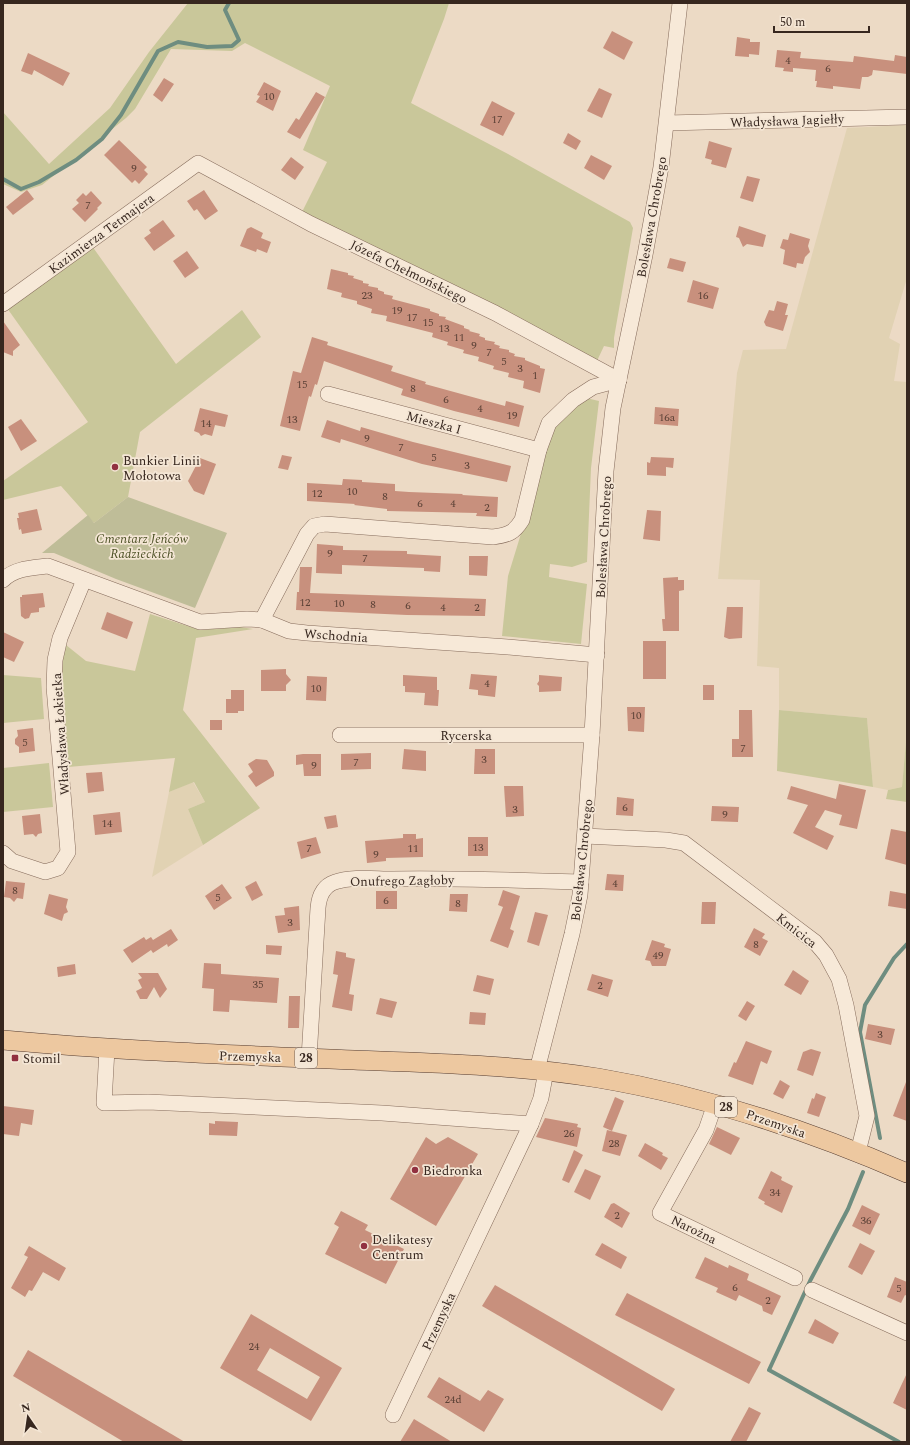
<svg xmlns="http://www.w3.org/2000/svg" width="910" height="1445" viewBox="0 0 910 1445" font-family="Spectral,serif">
	<style>
		.farmland { fill: #e1d2b3 }
		.green { fill: #c9c79a }
		.cemetery { fill: #bfbd98 }
		.lines { fill: none; stroke-linecap: round; stroke-linejoin: round }
		.stream { stroke: #6e8d80; stroke-width: 4 }
		.building { fill: #c8907d; fill-rule: evenodd }
		.minor-casing { stroke: #866c5c; stroke-width: 16 }
		.major-casing { stroke: #543b30; stroke-width: 20 }
		.minor { stroke: #f7e9d8; stroke-width: 15 }
		.major { stroke: #edc8a0; stroke-width: 19 }
		.poi-dot { fill: #913040; stroke: #f4e6d5; stroke-width: 1.5 }
		.labels { text-anchor: middle; stroke-width: 3.5; stroke-linejoin: round; paint-order: stroke }
		.number-label { font-size: 11px; fill: #5b4136 }
		.shield { fill: #f4e6d5; stroke: #706056; stroke-width: 1 }
		.shield-label { font-size: 12px; font-weight: bold; fill: #37271f }
		.street-label { font-size: 13px; fill: #37271f; stroke: #f4e6d5 }
		.poi-label { font-size: 13px; fill: #37271f; stroke: #f4e6d5; text-anchor: start }
		.park-label { font-size: 13px; font-style: italic; fill: #4e5227; stroke: #f4e6d5 }
	</style>
	<rect width="100%" height="100%" fill="#ecdac5"/>
	<g class="farmland">
		<path d="M907,125v153l-18,60 11,6 -6,37 13,1v348l-5,57 -14,3 -15,-3 -6,-69 -88,-8v-42l-22,-2 3,-86 -42,-1 19,-206 6,-23 43,-1 61,-221z"/>
		<path d="M193,782l12,20 -17,7 15,36 -51,32 17,-85z"/>
	</g>
	<g class="green">
		<path d="M188,3h261l-5,16 -33,84 97,51 122,68 3,6 -19,110v10l-10,-2 -8,17 -238,-125 -56,-26 25,-50 -24,-12 27,-64 -85,-43 -13,8 -61,-2 -36,60 -9,9 -84,67 -21,7 -18,-8v-72l46,52 61,-56 39,-56z"/>
		<path d="M92,246l84,118 66,-54 19,27 -121,95 -12,65 -34,26 -33,-37 -58,14v-19l85,-59 -81,-114z"/>
		<path d="M586,398l13,3 -8,67 -4,94 -15,5 -22,-3 -1,13 38,7 -6,60 -79,-8 6,-60 35,-114 7,-29 16,-19z"/>
		<path d="M150,614l50,16 40,-3 13,2 -57,9 -13,72 77,98 -57,37 -15,-36 17,-7 -11,-20 -25,10 6,-34 -107,9 -9,-101 7,-21 20,16 49,10z"/>
		<path d="M3,675l38,3 3,41 -41,4z"/>
		<path d="M779,710l88,8 6,69 -96,-16z"/>
		<path d="M907,730v72l-21,-3 2,-9 14,-3z"/>
		<path d="M49,763l4,44 -50,5v-44z"/>
	</g>
	<path class="cemetery" d="M128,497l99,36 -32,75 -79,-29 -62,-26h-12l46,-38 6,8z"/>
	<g class="lines">
		<g class="stream">
			<path d="M3,179l18,10 18,-7 37,-22 26,-21 19,-24 37,-64 20,-9 29,5 25,-1 7,-6 -14,-30 4,-7"/>
			<path d="M880,1138l-20,-106 5,-27 29,-47 13,-14"/>
			<path d="M863,1172l-15,37 -38,72 -41,89 130,72"/>
		</g>
	</g>
	<g class="building">
		<path d="M612,31l21,11 -9,18 -21,-12z"/>
		<path d="M737,37l13,2v3h10l-1,13 -10,-1v3l-14,-1z"/>
		<path d="M777,50l24,2 -1,6 53,4 1,-6 40,5 1,-6 12,2v17l-34,-4 -1,5 -4,2h-6l-2,12 -27,-3v3l-17,-2 1,-6h-2l1,-11 -23,-2v4l-10,-1 1,-3 -9,-1z"/>
		<path d="M28,53l42,20 -7,13 -29,-16 -2,5 -11,-4z"/>
		<path d="M164,78l10,6 -12,18 -9,-7z"/>
		<path d="M264,82l17,9 -8,20 -17,-9 4,-6 -3,-1z"/>
		<path d="M599,88l13,6 -10,24 -15,-7z"/>
		<path d="M316,92l9,5 -25,42 -13,-7 9,-14 3,2z"/>
		<path d="M492,101l23,12 -12,23 -23,-11z"/>
		<path d="M568,133l13,8 -5,9 -13,-7z"/>
		<path d="M119,140l28,27 -3,3 4,4 -9,10 -4,-4 -3,3 -28,-28z"/>
		<path d="M709,141l23,7 -6,20 -15,-4 1,-4 -7,-2z"/>
		<path d="M591,155l21,11 -8,14 -20,-12z"/>
		<path d="M291,157l13,10 -9,13 -14,-10z"/>
		<path d="M747,176l13,3 -7,23 -13,-4z"/>
		<path d="M27,190l7,9 -21,16 -7,-8z"/>
		<path d="M204,190l14,21 -13,9 -8,-11 -3,2 -7,-10z"/>
		<path d="M91,191l11,12 -5,5 1,1 -13,13 -13,-13 7,-6 -3,-3 7,-7 3,3z"/>
		<path d="M163,220l12,16 -21,15 -10,-13 7,-5 -2,-3z"/>
		<path d="M739,226l27,9 -3,12 -16,-3 -4,3 -4,-9 -3,-1z"/>
		<path d="M251,227l12,6 -2,5 10,4 -4,11 -10,-4 -1,3 -16,-6 7,-17z"/>
		<path d="M790,233l20,6 -2,7 2,6 -5,5 -2,7 -6,-1 -1,5 -13,-4 2,-14 -5,-2 3,-9 5,1z"/>
		<path d="M187,251l12,17 -14,10 -12,-17z"/>
		<path d="M670,258l16,4 -3,10 -16,-4z"/>
		<path d="M331,269l17,4v2l6,1 -1,2 10,3v2l6,1 -1,2 10,2v2l6,2v2l9,2 -1,3 38,10v2l9,3v2l7,1 -1,2 19,7v2l6,2 -1,1 11,3 -1,2 6,2v2l10,2 -1,2 6,2 -1,2 10,2v2l6,2 -1,2 11,2v2l15,6v2l5,1 -5,24 -17,-5 1,-7 -16,-4 1,-4 -16,-4 1,-3 -16,-5 1,-4 -16,-4 1,-3 -17,-5 1,-3 -16,-5 1,-4 -47,-12 1,-5 -16,-3 1,-4 -15,-5v-3l-16,-4 1,-4 -15,-4z"/>
		<path d="M693,280l26,8 -6,21 -26,-7z"/>
		<path d="M777,301l11,3 -3,11h3l-5,16 -17,-5 -2,-4 5,-12 5,1z"/>
		<path d="M3,321l17,24 -7,6v5l-10,-4z"/>
		<path d="M312,337l16,5 -1,3 66,21 -2,5 35,11 -1,2 80,22 1,-5 18,5 -5,21 -65,-16 -53,-16 2,-6 -79,-28 -7,24 -2,-1 -4,13 -2,-1 -9,35 -20,-5 13,-55 8,2z"/>
		<path d="M655,407l24,2 -1,17 -24,-2z"/>
		<path d="M200,408l28,7 -3,12 -10,-2 -3,11 -7,-2 -4,2 -2,-3 -5,-2z"/>
		<path d="M21,419l16,22 -16,10 -13,-24z"/>
		<path d="M327,420l33,11 1,-4 52,15 98,24 -4,16 -85,-18 -81,-25 -1,4 -19,-6z"/>
		<path d="M282,455l10,2 -4,13 -10,-2z"/>
		<path d="M651,457l23,1 -1,10 -7,-1v9l-19,-1v-13l3,1z"/>
		<path d="M200,458l16,6 -12,31 -10,-4 -6,-10z"/>
		<path d="M343,479l19,1v2l33,2v7l14,1 54,2 -1,1 36,2 -1,20 -21,-1 1,-3 -90,-2v-2l-33,-4 1,-1 -48,-3v-18l35,2z"/>
		<path d="M37,509l5,21 -20,4 -1,-5 -2,1 -2,-12h2l-1,-5z"/>
		<path d="M647,510l14,1 -1,30 -17,-2z"/>
		<path d="M317,544l26,2v4l64,1v3l34,2 -1,16 -16,-1v-3l-82,-3v9l-26,-1z"/>
		<path d="M469,556h19l-1,20 -18,-1z"/>
		<path d="M300,567h12l-2,26 176,6 -1,17 -78,-1 -111,-5 1,-18h2z"/>
		<path d="M678,577v3h6v10l-5,1v40h-16l-1,-12h3l-2,-41z"/>
		<path d="M43,593l2,14 -6,1v4l-8,1 -2,5 -4,1 -4,-3 -1,-19h2v-2z"/>
		<path d="M727,607h16l-1,31 -13,1 -5,-2z"/>
		<path d="M107,612l26,10 -6,17 -26,-10z"/>
		<path d="M3,632l21,10 -10,20 -11,-5z"/>
		<rect x="643" y="641" width="23" height="38"/>
		<path d="M286,669v5l5,6 -5,5v6h-25v-21z"/>
		<path d="M471,674l26,2 -2,21 -17,-2v-5l-9,-1z"/>
		<path d="M403,675l34,2v13h2l-1,16 -14,-1 1,-12 -20,-1v-6h-2z"/>
		<path d="M539,675l23,2 -1,14 -22,1v-6l-2,-2 2,-3z"/>
		<path d="M307,676l20,1 -1,24 -20,-1z"/>
		<rect x="703" y="685" width="11" height="15"/>
		<path d="M231,690h13v21h-6v2h-12v-14h5z"/>
		<path d="M627,707h18l-1,25 -16,-1z"/>
		<path d="M739,710h13l1,47h-21v-18h7z"/>
		<rect x="210" y="720" width="12" height="10"/>
		<path d="M33,728l2,23 -16,2v-6l-4,-3v-5l3,-3 -1,-6z"/>
		<path d="M404,749l22,2v20l-24,-2z"/>
		<path d="M475,749h20v25h-21z"/>
		<path d="M371,753v16l-30,1v-16z"/>
		<path d="M303,754h18v22h-17l-1,-12 -7,1v-10z"/>
		<path d="M256,759l11,1 7,12v4l-18,11 -8,-11 5,-4 -5,-8z"/>
		<path d="M102,772l2,19 -16,2 -2,-20z"/>
		<path d="M839,784l27,6 -9,39 -18,-4 3,-10 -17,-5 -10,17 19,9 -7,14 -34,-17 15,-28 -21,-6 4,-13 45,13z"/>
		<path d="M504,786h19l1,30 -18,1z"/>
		<path d="M617,797l17,2 -1,17 -17,-1z"/>
		<path d="M712,806l27,1 -1,15 -27,-1z"/>
		<path d="M120,812l2,20 -27,3 -2,-20z"/>
		<path d="M40,814l2,19 -4,1 -2,3 -3,-3 -9,1 -2,-19z"/>
		<path d="M336,815l2,12 -11,2 -3,-12z"/>
		<path d="M891,829l16,3v33l-22,-6z"/>
		<path d="M403,834h13v5l7,-1v19l-37,1v3l-19,2 -2,-22 38,-3z"/>
		<path d="M316,837l5,16 -20,6 -4,-17z"/>
		<rect x="468" y="837" width="20" height="19"/>
		<path d="M607,874l17,1 -1,16 -18,-1z"/>
		<path d="M6,881l19,2 -2,16 -6,-1 -3,4 -4,-4 -6,-1z"/>
		<path d="M256,881l7,14 -11,6 -7,-14z"/>
		<path d="M222,884l10,14 -18,12 -9,-14z"/>
		<path d="M503,890l17,6 -10,33 4,2 -6,17 -18,-7 13,-34 -5,-2z"/>
		<rect x="376" y="891" width="21" height="18"/>
		<path d="M890,891l17,3v15l-19,-3z"/>
		<path d="M49,894l19,5 -2,8 2,5 -4,2 -2,7 -18,-7z"/>
		<path d="M450,894h18l-1,18 -18,-1z"/>
		<path d="M702,902h14l-1,22h-14z"/>
		<path d="M299,906l1,24 -22,3 -3,-17 10,-1 -1,-7z"/>
		<path d="M535,912l13,3 -9,31 -12,-4z"/>
		<path d="M754,928l11,6 -3,4 6,3 -8,15 -16,-9z"/>
		<path d="M171,929l7,11 -10,7 -1,-3 -14,9 -2,-3 -19,13 -9,-13 21,-13 2,3 5,-3 2,3z"/>
		<path d="M652,940l13,4 -1,3 7,2 -5,17h-14l-2,-5 -5,-1z"/>
		<path d="M266,945l16,1 -1,9 -15,-1z"/>
		<path d="M336,951l10,2v4l9,2 -6,35 5,1 -2,16 -20,-4 6,-32 -5,-1z"/>
		<path d="M204,963l17,1v10l58,4 -2,25 -47,-3 -1,12 -16,-1 1,-22 -12,-1z"/>
		<path d="M75,964l1,10 -18,3 -1,-10z"/>
		<path d="M793,970l16,11 -8,14 -17,-10z"/>
		<path d="M138,973h20l9,16 -7,9 -6,-11 -7,12h-7l-4,-8 6,-3 -4,-8 4,-2z"/>
		<path d="M592,974l21,6 -5,17 -21,-7z"/>
		<path d="M477,975l17,4 -4,16 -17,-4z"/>
		<path d="M289,996h11l-1,32h-11z"/>
		<path d="M380,998l17,4 -5,16 -16,-4z"/>
		<path d="M747,1001l8,5 -9,15 -8,-5z"/>
		<path d="M470,1012l16,1 -1,12 -16,-1z"/>
		<path d="M868,1024l27,5 -4,16 -26,-6z"/>
		<path d="M746,1041l26,10 -5,13 -6,-3 -8,24 -25,-9 6,-14 2,1z"/>
		<path d="M811,1049l10,3 -8,24 -16,-6 6,-18z"/>
		<path d="M780,1080l10,6 -7,13 -10,-5z"/>
		<path d="M906,1082h1v39l-14,-5z"/>
		<path d="M816,1093l10,4 -7,20 -12,-4 5,-15 2,1z"/>
		<path d="M615,1097l9,4 -12,30 -9,-4z"/>
		<path d="M3,1106l31,4 -2,15 -11,-2 -2,13 -16,-2z"/>
		<path d="M545,1118l33,6 -1,3 4,1 -4,19 -41,-10z"/>
		<path d="M215,1121l23,1 -1,14 -28,-1v-12l6,1z"/>
		<path d="M717,1127l23,11 -9,17 -22,-11z"/>
		<path d="M607,1130l20,5 -7,21 -18,-5z"/>
		<path d="M426,1137l10,7 12,-7 30,17 -42,72 -46,-27z"/>
		<path d="M645,1143l18,10 -1,2 6,3 -7,12 -23,-14z"/>
		<path d="M574,1150l9,5 -14,28 -7,-3z"/>
		<path d="M585,1169l16,7 -11,24 -16,-8z"/>
		<path d="M771,1171l11,6 -1,3 12,6 -11,27 -18,-9 1,-2 -7,-4z"/>
		<path d="M614,1203l16,10 -8,15 -18,-11 7,-13z"/>
		<path d="M862,1205l18,9 -10,21 -18,-9z"/>
		<path d="M341,1211l27,14 -3,5 39,19 -18,35 -61,-30 14,-27 -5,-3z"/>
		<path d="M602,1243l25,14 -6,12 -26,-14z"/>
		<path d="M860,1243l15,8 -13,24 -14,-8z"/>
		<path d="M29,1246l37,22 -7,13 -16,-9 -11,19 -3,-1 -4,7 -14,-9 17,-31 -4,-2z"/>
		<path d="M705,1257l23,11 1,-3 20,9 -2,6 34,16 -9,19 -9,-4 -1,-5 -23,-11 -3,6 -20,-9 2,-4 -23,-10z"/>
		<path d="M895,1277l12,5v14l-2,-1 -4,8 -14,-6z"/>
		<path d="M495,1285l180,104 -13,22 -180,-105z"/>
		<path d="M627,1293l134,69 -12,22 -134,-69z"/>
		<path d="M251,1314l91,54 -31,53 -91,-53zM270,1348l50,29 -13,22 -50,-29z"/>
		<path d="M815,1319l24,14 -6,11 -25,-11z"/>
		<path d="M28,1350l157,92h-61l-111,-66z"/>
		<path d="M907,1373v37l-14,-7z"/>
		<path d="M439,1377l41,24 8,-11 16,9 -20,33 -57,-35z"/>
		<path d="M749,1407l12,6 -15,29h-16z"/>
		<path d="M414,1419l38,23h-52z"/>
	</g>
	<g class="lines">
		<g class="minor-casing">
			<g id="minor">
				<path d="M667,123l240,-6"/>
				<path d="M3,304l195,-141 113,61 184,89 124,67"/>
				<path d="M328,394l211,56"/>
				<path d="M3,580c12,-12 29,-12 45,-14l152,56 47,-3 15,1 27,11 18,2 201,14 89,8"/>
				<path d="M262,620l45,-86 7,-8 11,-2 168,13c15,-2 21,-4 29,-17l17,-70 10,-27 24,-23 20,-13 26,-7"/>
				<path d="M340,735h252"/>
				<path d="M585,836l81,4 18,3 131,99 11,13 13,24 7,26 21,111 -9,36"/>
				<path d="M3,853l9,8 33,11 13,-4 10,-16 -14,-165 1,-27 5,-22 24,-58"/>
				<path d="M107,1049l-3,54 44,-1 234,11 149,11"/>
				<path d="M309,1058l9,-150c1,-12 5,-22 17,-26 17,-6 40,-3 57,-3 63,-1 126,1 189,3"/>
				<path d="M537,1070l35,-136 8,-39 12,-160 14,-264 7,-63 32,-153 16,-88 19,-164"/>
				<path d="M715,1104l-9,26 -46,83 135,65"/>
				<path d="M812,1290l95,43"/>
				<path d="M393,1415l138,-291 10,-26 5,-27"/>
			</g>
		</g>
		<g class="major-casing">
			<path id="major" d="M3,1040c117,11 234,15 351,20 82,3 164,5 244,18 107,18 210,52 309,95"/>
		</g>
		<use href="#minor" class="minor"/>
		<use href="#major" class="major"/>
	</g>
	<g class="poi-dot">
		<circle cx="115" cy="467" r="4"/>
		<rect x="11" y="1054" width="8" height="8" rx="2"/>
		<circle cx="415" cy="1170" r="4"/>
		<circle cx="364" cy="1246" r="4"/>
	</g>
	<g class="labels">
		<g class="number-label">
			<text x="788" y="64">4</text>
			<text x="828" y="72">6</text>
			<text x="269" y="100">10</text>
			<text x="497" y="123">17</text>
			<text x="134" y="172">9</text>
			<text x="88" y="209">7</text>
			<text x="367" y="299">23</text>
			<text x="703" y="299">16</text>
			<text x="397" y="314">19</text>
			<text x="412" y="321">17</text>
			<text x="428" y="326">15</text>
			<text x="444" y="332">13</text>
			<text x="459" y="341">11</text>
			<text x="474" y="349">9</text>
			<text x="489" y="356">7</text>
			<text x="504" y="365">5</text>
			<text x="520" y="372">3</text>
			<text x="535" y="379">1</text>
			<text x="302" y="388">15</text>
			<text x="413" y="392">8</text>
			<text x="446" y="403">6</text>
			<text x="480" y="412">4</text>
			<text x="512" y="419">19</text>
			<text x="667" y="421">16a</text>
			<text x="292" y="423">13</text>
			<text x="206" y="427">14</text>
			<text x="367" y="442">9</text>
			<text x="401" y="451">7</text>
			<text x="434" y="461">5</text>
			<text x="467" y="469">3</text>
			<text x="352" y="495">10</text>
			<text x="317" y="497">12</text>
			<text x="385" y="500">8</text>
			<text x="420" y="507">6</text>
			<text x="453" y="507">4</text>
			<text x="487" y="511">2</text>
			<text x="330" y="557">9</text>
			<text x="365" y="562">7</text>
			<text x="305" y="606">12</text>
			<text x="339" y="607">10</text>
			<text x="373" y="608">8</text>
			<text x="408" y="609">6</text>
			<text x="443" y="611">4</text>
			<text x="477" y="611">2</text>
			<text x="487" y="687">4</text>
			<text x="316" y="692">10</text>
			<text x="636" y="719">10</text>
			<text x="25" y="746">5</text>
			<text x="743" y="752">7</text>
			<text x="484" y="763">3</text>
			<text x="356" y="766">7</text>
			<text x="314" y="769">9</text>
			<text x="625" y="811">6</text>
			<text x="515" y="813">3</text>
			<text x="725" y="818">9</text>
			<text x="107" y="827">14</text>
			<text x="478" y="851">13</text>
			<text x="309" y="852">7</text>
			<text x="413" y="852">11</text>
			<text x="376" y="858">9</text>
			<text x="615" y="887">4</text>
			<text x="15" y="894">8</text>
			<text x="218" y="901">5</text>
			<text x="386" y="904">6</text>
			<text x="458" y="907">8</text>
			<text x="290" y="926">3</text>
			<text x="756" y="948">8</text>
			<text x="658" y="959">49</text>
			<text x="258" y="988">35</text>
			<text x="600" y="989">2</text>
			<text x="880" y="1038">3</text>
			<text x="569" y="1137">26</text>
			<text x="614" y="1147">28</text>
			<text x="775" y="1196">34</text>
			<text x="617" y="1219">2</text>
			<text x="866" y="1224">36</text>
			<text x="735" y="1291">6</text>
			<text x="899" y="1292">5</text>
			<text x="768" y="1304">2</text>
			<text x="254" y="1350">24</text>
			<text x="453" y="1403">24d</text>
		</g>
		<g class="shield">
			<rect x="295" y="1048" width="22" height="20" rx="3"/>
			<rect x="715" y="1097" width="22" height="20" rx="3"/>
		</g>
		<g class="shield-label">
			<text x="306" y="1062">28</text>
			<text x="726" y="1111">28</text>
		</g>
		<g class="street-label">
			<text transform="translate(787 120) rotate(-2)" y="5">Władysława Jagiełły</text>
			<text transform="translate(651 217) rotate(-80)" y="5">Bolesława Chrobrego</text>
			<text transform="translate(101 233) rotate(-36)" y="5">Kazimierza Tetmajera</text>
			<text transform="translate(409 271) rotate(26)" y="5">Józefa Chełmońskiego</text>
			<text transform="translate(434 422) rotate(15)" y="5">Mieszka I</text>
			<text transform="translate(603 537) rotate(-87)" y="5">Bolesława Chrobrego</text>
			<text transform="translate(336 635) rotate(4)" y="5">Wschodnia</text>
			<text transform="translate(60 734) rotate(-94)" y="5">Władysława Łokietka</text>
			<text x="466" y="740">Rycerska</text>
			<text transform="translate(581 860) rotate(-84)" y="5">Bolesława Chrobrego</text>
			<text transform="translate(402 880) rotate(-1)" y="5">Onufrego Zagłoby</text>
			<text transform="translate(797 930) rotate(38)" y="5">Kmicica</text>
			<text transform="translate(250 1056) rotate(2)" y="5">Przemyska</text>
			<text transform="translate(776 1123) rotate(19)" y="5">Przemyska</text>
			<text transform="translate(694 1229) rotate(26)" y="5">Narożna</text>
			<text transform="translate(438 1321) rotate(-65)" y="5">Przemyska</text>
		</g>
		<g class="poi-label">
			<text x="123" y="465">Bunkier Linii<tspan x="123" dy="15">Mołotowa</tspan></text>
			<text x="23" y="1063">Stomil</text>
			<text x="423" y="1175">Biedronka</text>
			<text x="372" y="1244">Delikatesy<tspan x="372" dy="15">Centrum</tspan></text>
		</g>
		<g class="park-label">
			<text x="142" y="543">Cmentarz Jeńców<tspan x="142" dy="15">Radzieckich</tspan></text>
		</g>
	</g>
	<rect width="910" height="1445" fill="none" stroke="#37271f" stroke-width="8"/>
	<g transform="translate(28 1417) rotate(347)" stroke="#f4e6d5" stroke-width="3" paint-order="stroke">
	<path d="M0-3L7 15L0 10L-7 15Z" fill="#37271f"/>
	<text y="-6" font-size="11" font-weight="bold" text-anchor="middle" fill="#37271f">N</text>
	</g>
	<path d="M774 26v6h95v-6" fill="none" stroke="#37271f" stroke-width="2"/>
	<text x="780" y="26" font-size="12" fill="#37271f" stroke="#f4e6d5" stroke-width="3" paint-order="stroke">50 m</text>
</svg>
